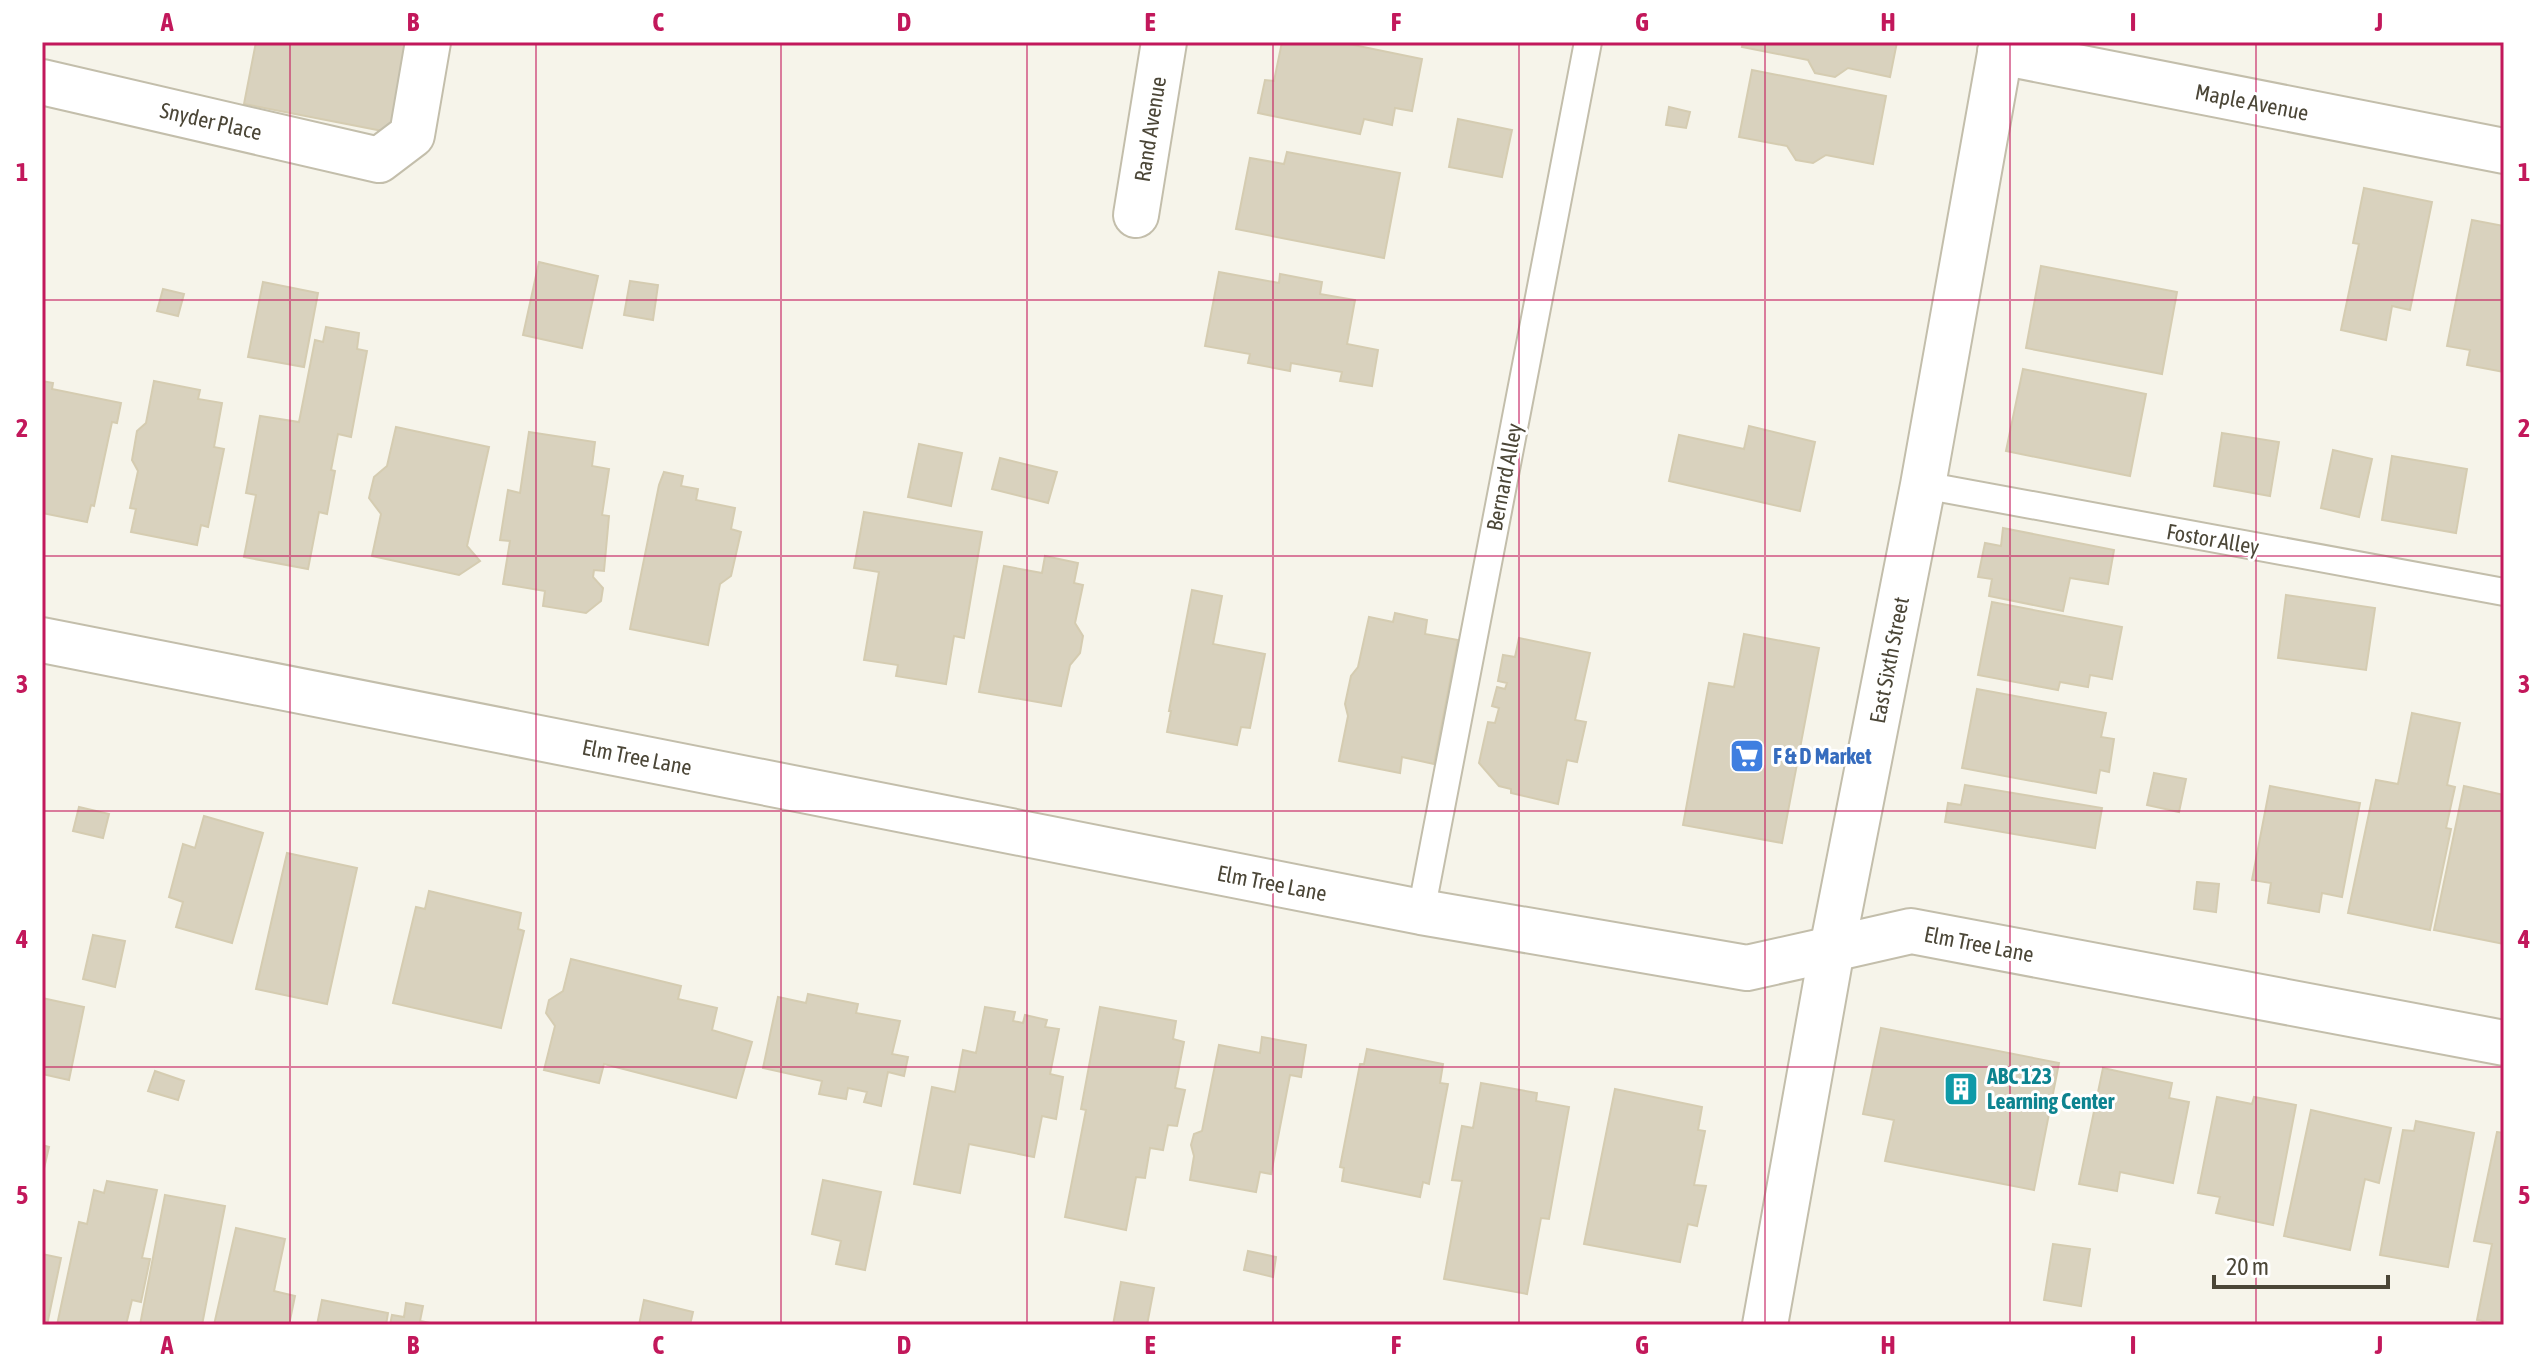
<svg xmlns="http://www.w3.org/2000/svg" width="2546" height="1367" viewBox="0 0 2546 1367" font-family="'Asap Condensed',sans-serif">
	<style>
		.building { fill: #d9d2be; stroke: #d5ccb1; stroke-width: 2 }
		.lines { fill: none; stroke-linecap: round; stroke-linejoin: round }
		.service-casing { stroke: #c3beab; stroke-width: 30 }
		.minor-casing { stroke: #c3beab; stroke-width: 48 }
		.tertiary-casing { stroke: #c3beab; stroke-width: 48 }
		.service { stroke: #fff; stroke-width: 26 }
		.minor { stroke: #fff; stroke-width: 44 }
		.tertiary { stroke: #fff; stroke-width: 44 }
		.grid { fill: none; stroke: #c2185b; stroke-width: 2; stroke-opacity: 0.55 }
		.labels { text-anchor: middle; stroke-width: 6; stroke-linejoin: round; paint-order: stroke }
		.street-label { font-size: 22px; fill: #4b4637; stroke: #fff }
		.shop-label { font-size: 22px; font-weight: bold; fill: #366cbe; stroke: #fff; text-anchor: start }
		.culture-label { font-size: 22px; font-weight: bold; fill: #0d838f; stroke: #fff; text-anchor: start }
		.neatline { fill: none; stroke: #c2185b; stroke-width: 3 }
		.grid-label { font-size: 26px; text-anchor: middle; font-weight: bold; fill: #c2185b }
	</style>
	<rect width="100%" height="100%" fill="#f6f4ea"/>
	<g class="building">
		<path d="M256,42h154l-17,91 -149,-29z"/>
		<path d="M1282,42h57l83,17 -10,52 -17,-3 -3,17 -28,-6 -4,15 -102,-21 7,-33 9,1z"/>
		<path d="M1743,42h154l-7,35 -42,-9 -13,9 -20,-4 -7,-13 -66,-13z"/>
		<path d="M1752,70l134,26 -13,68 -47,-9 -13,8 -17,-3 -9,-14 -48,-9z"/>
		<path d="M1669,107l21,5 -4,16 -20,-3z"/>
		<path d="M1458,119l54,11 -10,47 -53,-10z"/>
		<path d="M1287,152l113,21 -16,85 -148,-29 14,-71 34,6z"/>
		<path d="M2364,188l68,14 -22,108 -18,-4 -6,34 -45,-10 18,-86 -6,-1z"/>
		<path d="M2472,220l32,6v146l-37,-7 3,-15 -23,-4z"/>
		<path d="M539,262l59,14 -16,72 -59,-13z"/>
		<path d="M2041,266l136,26 -15,82 -136,-26z"/>
		<path d="M1219,272l60,11 1,-9 42,8 -2,12 35,6 -8,44 31,6 -6,36 -32,-5 2,-9 -51,-9 -1,8 -42,-8 2,-9 -45,-8z"/>
		<path d="M630,281l28,4 -5,35 -29,-5z"/>
		<path d="M263,282l55,11 -14,74 -56,-10z"/>
		<path d="M163,289l21,5 -6,22 -21,-5z"/>
		<path d="M326,327l33,6 -2,16 10,2 -16,86 -13,-3 -7,36 4,1 -8,43 -8,-2 -11,57 -64,-12 12,-62 -10,-2 14,-77 39,6 16,-82 8,2z"/>
		<path d="M2023,369l123,25 -16,82 -124,-25z"/>
		<path d="M42,381l11,2 -1,6 69,14 -4,20 -5,-1 -18,84 -3,-1 -4,17 -45,-9z"/>
		<path d="M154,381l46,9 -2,9 24,4 -8,44 10,2 -16,78 -7,-2 -4,20 -66,-13 5,-23 -6,-1 8,-37 -6,-11 5,-29 9,-8z"/>
		<path d="M1749,426l66,16 -15,69 -131,-30 10,-46 65,14z"/>
		<path d="M396,427l93,20 -22,99 13,15 -21,14 -87,-19 9,-42 -12,-16 5,-21 13,-11z"/>
		<path d="M529,432l66,10 -3,24 17,3 -7,46 7,1 -5,55 -10,-1 -1,7 10,11 -2,13 -15,12 -43,-7 2,-15 -42,-7 7,-43 -10,-1 8,-50 12,3z"/>
		<path d="M2222,433l57,9 -9,54 -56,-10z"/>
		<path d="M919,444l43,9 -11,53 -43,-9z"/>
		<path d="M2333,450l39,9 -13,58 -38,-9z"/>
		<path d="M2392,456l75,13 -11,64 -74,-13z"/>
		<path d="M1000,458l57,14 -9,31 -56,-14z"/>
		<path d="M664,472l19,4 -2,10 17,3 -2,11 39,8 -4,21 10,3 -10,44 -11,8 -12,61 -78,-16 29,-144z"/>
		<path d="M864,512l118,20 -18,106 -10,-2 -8,48 -50,-8 2,-11 -34,-5 15,-88 -25,-4z"/>
		<path d="M2003,528l111,22 -6,34 -38,-6 -7,33 -74,-15 3,-17 -14,-2 7,-34 16,3z"/>
		<path d="M1045,556l33,7 -4,20 9,2 -8,38 8,13 -3,17 -10,12 -9,41 -82,-14 25,-126 38,7z"/>
		<path d="M1192,590l30,6 -9,48 52,10 -15,74 -9,-1 -4,18 -70,-13 4,-21h-2z"/>
		<path d="M2286,595l89,13 -9,62 -88,-12z"/>
		<path d="M1992,602l130,25 -10,52 -22,-4 -2,12 -28,-5 -2,8 -80,-15z"/>
		<path d="M1395,613l32,7 -2,14 33,6 -24,124 -32,-7 -2,16 -61,-12 9,-45 -3,-12 6,-28 7,-9 11,-50 24,5z"/>
		<path d="M1744,634l75,14 -37,195 -99,-18 26,-142 25,4z"/>
		<path d="M1519,638l71,15 -15,67 11,2 -9,40 -10,-2 -9,44 -47,-11v-4l-12,-3 -20,-23 9,-41 7,1 4,-15 -7,-2 5,-19 8,2 2,-6 -9,-2 5,-26 12,2z"/>
		<path d="M1977,689l129,24 -5,24 13,2 -5,33 -9,-2 -4,23 -134,-25z"/>
		<path d="M2412,713l48,10 -13,62 8,2 -9,41 5,1 -21,101 -82,-17 28,-133 22,4z"/>
		<path d="M2154,773l32,6 -7,33 -32,-7z"/>
		<path d="M1965,785l137,23 -7,40 -150,-26 3,-19 13,2z"/>
		<path d="M2270,786l90,17 -18,94 -20,-4 -3,19 -51,-9 3,-20 -19,-3z"/>
		<path d="M2464,786l40,9v149l-70,-14z"/>
		<path d="M79,807l30,7 -6,24 -30,-7z"/>
		<path d="M204,816l59,17 -31,110 -56,-16 7,-25 -14,-5 14,-53 12,4z"/>
		<path d="M287,853l70,15 -30,136 -71,-15z"/>
		<path d="M2197,882l22,2 -3,28 -22,-3z"/>
		<path d="M429,891l92,22 -3,16 6,2 -23,97 -108,-25 23,-96 9,2z"/>
		<path d="M93,935l32,6 -10,46 -32,-8z"/>
		<path d="M571,959l110,27 -3,13 39,9 -5,22 40,12 -16,56 -132,-34 -5,19 -55,-13 11,-44 -9,-13 3,-13 14,-9z"/>
		<path d="M808,994l50,10 -2,9 44,8 -8,33 16,3 -4,19 -16,-4 -7,34 -17,-4 3,-10 -19,-4 -2,11 -27,-5 3,-13 -59,-13 15,-71 28,6z"/>
		<path d="M42,998l42,9 -15,73 -27,-6z"/>
		<path d="M985,1007l30,5 -2,9 10,2 2,-8 22,5 -2,7 14,2 -9,45 13,3 -7,42 -14,-3 -8,41 -65,-13 -9,49 -46,-9 18,-97 23,5 8,-42 13,3z"/>
		<path d="M1100,1007l76,14 -3,18 11,3 -9,46 10,2 -8,36 -9,-1 -5,25 -13,-2 -5,30 -9,-1 -10,53 -61,-13 21,-107 -5,-1z"/>
		<path d="M1881,1028l178,35 -25,127 -149,-29 9,-41 -31,-6z"/>
		<path d="M1262,1037l44,8 -5,32 -11,-2 -19,99 -11,-2 -4,20 -66,-12 4,-24 -3,-11 3,-11 8,-3 17,-86 41,8z"/>
		<path d="M1367,1049l76,15 -3,19 8,1 -19,100 -6,-2 -3,15 -78,-16 2,-13 -4,-1 20,-103h4z"/>
		<path d="M2103,1068l69,15 -3,15 20,4 -16,81 -53,-11 -3,19 -38,-7z"/>
		<path d="M155,1071l29,10 -6,19 -30,-9z"/>
		<path d="M1481,1083l56,10 -1,8 33,6 -20,112 -8,-1 -14,76 -83,-15 18,-98 -10,-1 10,-54 11,2z"/>
		<path d="M1615,1089l87,18 -4,23 7,1 -11,54 12,1 -9,40 -9,-2 -8,38 -96,-18z"/>
		<path d="M2217,1097l35,7 2,-7 42,8 -23,120 -57,-12 4,-16 -22,-4z"/>
		<path d="M2311,1110l80,18 -12,55 -14,-4 -15,71 -66,-14z"/>
		<path d="M2416,1121l58,12 -26,134 -68,-12 23,-125 11,1z"/>
		<path d="M2497,1132l7,1v192l-27,-5 15,-76 -18,-3z"/>
		<path d="M42,1145l7,2 -7,30z"/>
		<path d="M823,1180l58,12 -16,78 -29,-6 5,-23 -29,-7z"/>
		<path d="M107,1181l50,9 -15,68 8,1 -9,43 -9,-2 -6,25h-69l22,-103 8,2 7,-34 10,3z"/>
		<path d="M165,1195l60,11 -23,119h-62z"/>
		<path d="M236,1228l49,11 -11,52 21,5 -6,29h-75z"/>
		<path d="M2053,1244l37,5 -9,57 -37,-6z"/>
		<path d="M1248,1251l28,6 -3,20 -29,-7z"/>
		<path d="M42,1254l19,4 -14,67h-5z"/>
		<path d="M1121,1282l33,6 -7,37h-34z"/>
		<path d="M322,1300l66,13 -2,12h-69z"/>
		<path d="M644,1300l49,12 -3,13h-51z"/>
		<path d="M406,1303l17,3 -3,15 21,4h-51l2,-10 12,2z"/>
	</g>
	<g class="lines">
		<g class="service-casing">
			<g id="service">
				<path d="M1923,485l581,107"/>
				<path d="M1421,912l167,-870"/>
			</g>
		</g>
		<g class="minor-casing">
			<g id="minor">
				<path d="M2000,52l504,99"/>
				<path d="M42,82l337,78 33,-25 16,-93"/>
				<path d="M1136,215l28,-173"/>
				<path d="M1832,949l79,-18 593,112"/>
			</g>
		</g>
		<g class="tertiary-casing">
			<g id="tertiary">
				<path d="M42,640l1379,272 326,56 85,-19"/>
				<path d="M1765,1325l67,-376 91,-464 79,-443"/>
			</g>
		</g>
		<use href="#service" class="service"/>
		<use href="#minor" class="minor"/>
		<use href="#tertiary" class="tertiary"/>
	</g>
	<path class="grid" d="M290,42v1283M536,42v1283M781,42v1283M1027,42v1283M1273,42v1283M1519,42v1283M1765,42v1283M2010,42v1283M2256,42v1283M42,300h2462M42,556h2462M42,811h2462M42,1067h2462"/>
	<defs>
		<g id="supermarket-square" transform="scale(1.8)"><rect x="-9" y="-9" width="18" height="18" rx="4" fill="#3f7fe0" stroke="#fff"/><path d="M-6-5.5h2.5l.6 2H6L4.5 2H-2.5L-4.4-4H-6ZM-1.5 3.2a1.3 1.3 0 1 0 .1 0ZM3 3.2a1.3 1.3 0 1 0 .1 0Z" fill="#fff"/></g>
		<g id="building-square" transform="scale(1.8)"><rect x="-9" y="-9" width="18" height="18" rx="4" fill="#0f9aa8" stroke="#fff"/><path d="M-4-6H4V6H1V3H-1V6H-4ZM-2.5-4.3h1.7v1.8h-1.7ZM.8-4.3h1.7v1.8H.8ZM-2.5-1h1.7V.8h-1.7ZM.8-1h1.7V.8H.8Z" fill="#fff"/></g>
	</defs>
	<g fill-rule="evenodd">
		<use href="#supermarket-square" x="1747" y="756"/>
		<use href="#building-square" x="1961" y="1089"/>
	</g>
	<g class="labels">
		<g class="street-label">
			<text transform="translate(2252 102) rotate(11)" y="8">Maple Avenue</text>
			<text transform="translate(211 121) rotate(13)" y="8">Snyder Place</text>
			<text transform="translate(1150 129) rotate(-81)" y="8">Rand Avenue</text>
			<text transform="translate(1504 477) rotate(-79)" y="8">Bernard Alley</text>
			<text transform="translate(2213 539) rotate(10)" y="8">Fostor Alley</text>
			<text transform="translate(1889 660) rotate(-79)" y="8">East Sixth Street</text>
			<text transform="translate(637 757) rotate(11)" y="8">Elm Tree Lane</text>
			<text transform="translate(1272 883) rotate(11)" y="8">Elm Tree Lane</text>
			<text transform="translate(1979 944) rotate(11)" y="8">Elm Tree Lane</text>
		</g>
		<g class="shop-label">
			<text x="1773" y="764">F &amp; D Market</text>
		</g>
		<g class="culture-label">
			<text x="1987" y="1084">ABC 123<tspan x="1987" dy="25">Learning Center</tspan></text>
		</g>
	</g>
	<rect width="2546" height="1367" fill="none" stroke="#ffffff" stroke-width="88"/>
	<path d="M2214 1275v12h174v-12" fill="none" stroke="#4b4637" stroke-width="4"/>
	<text x="2226" y="1275" font-size="24" fill="#4b4637" stroke="#ffffff" stroke-width="6" paint-order="stroke">20 m</text>
	<rect x="44" y="44" width="2458" height="1279" class="neatline"/>
	<g class="grid-label">
		<text x="167" y="31">A</text>
		<text x="413" y="31">B</text>
		<text x="658" y="31">C</text>
		<text x="904" y="31">D</text>
		<text x="1150" y="31">E</text>
		<text x="1396" y="31">F</text>
		<text x="1642" y="31">G</text>
		<text x="1888" y="31">H</text>
		<text x="2133" y="31">I</text>
		<text x="2379" y="31">J</text>
		<text x="22" y="181">1</text>
		<text x="2524" y="181">1</text>
		<text x="22" y="437">2</text>
		<text x="2524" y="437">2</text>
		<text x="22" y="693">3</text>
		<text x="2524" y="693">3</text>
		<text x="22" y="948">4</text>
		<text x="2524" y="948">4</text>
		<text x="22" y="1204">5</text>
		<text x="2524" y="1204">5</text>
		<text x="167" y="1354">A</text>
		<text x="413" y="1354">B</text>
		<text x="658" y="1354">C</text>
		<text x="904" y="1354">D</text>
		<text x="1150" y="1354">E</text>
		<text x="1396" y="1354">F</text>
		<text x="1642" y="1354">G</text>
		<text x="1888" y="1354">H</text>
		<text x="2133" y="1354">I</text>
		<text x="2379" y="1354">J</text>
	</g>
</svg>
